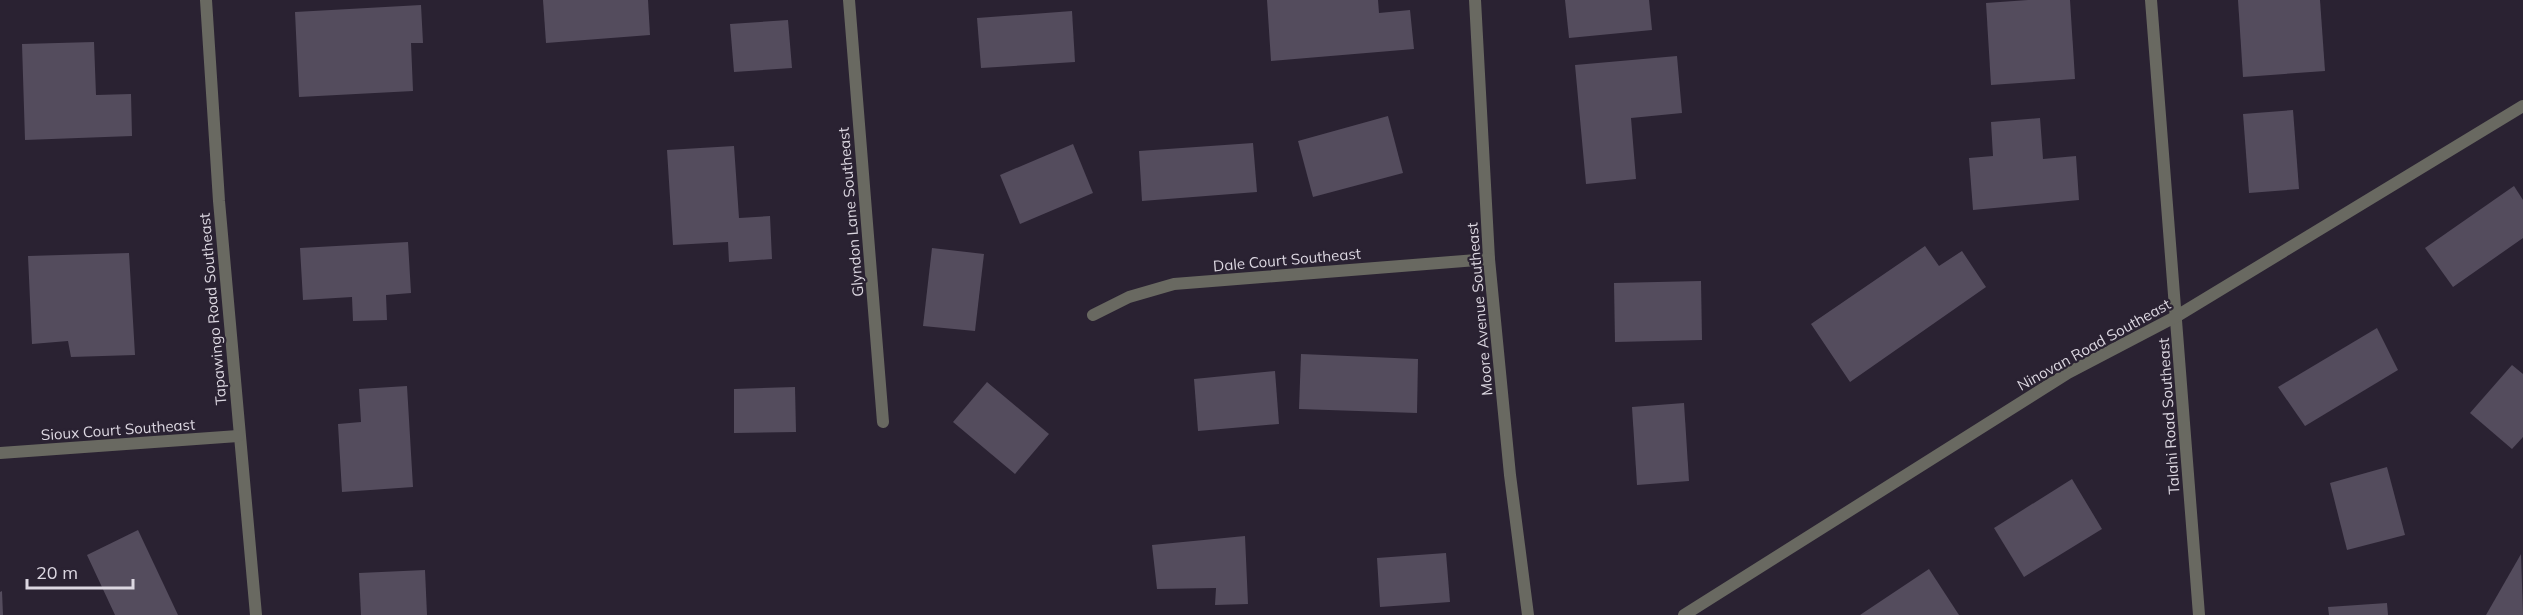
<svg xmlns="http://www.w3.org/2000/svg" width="2523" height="615" viewBox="0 0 2523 615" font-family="Mulish,sans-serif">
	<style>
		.building { fill: #544c5d }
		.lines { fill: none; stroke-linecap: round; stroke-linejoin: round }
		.minor { stroke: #696961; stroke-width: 12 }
		.labels { text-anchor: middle; stroke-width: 4.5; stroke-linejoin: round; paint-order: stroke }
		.street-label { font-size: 15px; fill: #dcd7e1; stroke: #2a2232 }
	</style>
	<rect width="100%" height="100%" fill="#2a2232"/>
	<g class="building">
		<path d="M543,0h105l2,35 -104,8z"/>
		<path d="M1267,0h111l1,13 31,-3 4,39 -143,12z"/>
		<path d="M1565,0h84l3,30 -83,8z"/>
		<path d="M2028,0h42l5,79 -84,6 -5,-82z"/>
		<path d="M2238,0h82l5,71 -82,6z"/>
		<path d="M421,5l2,38h-12l2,48 -114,6 -4,-85z"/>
		<path d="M1072,11l3,51 -94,6 -4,-50z"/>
		<path d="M788,20l4,48 -58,4 -4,-48z"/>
		<path d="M94,42l2,53 35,-1 1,42 -107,4 -3,-96z"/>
		<path d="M1677,56l5,57 -51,5 5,61 -50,5 -11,-119z"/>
		<path d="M2293,110l6,79 -50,4 -6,-79z"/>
		<path d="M1388,116l15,57 -90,24 -15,-56z"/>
		<path d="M2040,118l3,41 33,-3 3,44 -106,10 -4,-52 24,-2 -2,-34z"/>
		<path d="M1253,143l4,49 -115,9 -3,-50z"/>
		<path d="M1073,144l20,49 -73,31 -20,-49z"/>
		<path d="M734,146l5,72 31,-2 2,43 -43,3 -1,-20 -55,3 -6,-95z"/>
		<path d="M2514,186l9,14v38l-70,49 -28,-39z"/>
		<path d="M408,242l3,51 -25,2 1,25 -34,1 -1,-24 -49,3 -3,-52z"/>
		<path d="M1925,246l14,20 23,-15 24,36 -136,95 -39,-58z"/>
		<path d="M932,248l52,6 -9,77 -52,-5z"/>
		<path d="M129,253l6,102 -64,2 -3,-16 -36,3 -4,-88z"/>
		<path d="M1701,281l1,59 -87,2 -1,-59z"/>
		<path d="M2377,328l21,42 -93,56 -27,-39z"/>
		<path d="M1301,354l117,5 -1,54 -118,-4z"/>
		<path d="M2512,365l11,9v63l-11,12 -42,-36z"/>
		<path d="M1275,371l4,53 -81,7 -4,-52z"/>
		<path d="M987,382l62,52 -34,40 -62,-52z"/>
		<path d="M407,386l6,101 -71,5 -4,-68 23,-2 -2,-33z"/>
		<path d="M795,387l1,45 -62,1v-44z"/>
		<path d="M1684,403l5,78 -52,4 -5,-78z"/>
		<path d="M2387,467l18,68 -58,15 -17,-67z"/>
		<path d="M2072,479l30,50 -78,48 -30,-49z"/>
		<path d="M138,530l40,85h-63l-28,-60z"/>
		<path d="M1245,536l3,68 -33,1 1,-17 -59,1 -5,-44z"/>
		<path d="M1446,553l4,49 -70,5 -3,-49z"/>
		<path d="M2521,554l2,61h-37z"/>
		<path d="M1929,569l30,46h-99z"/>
		<path d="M425,570l2,45h-66l-2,-42z"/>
		<path d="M2,591l1,24h-3v-23z"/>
		<path d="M2387,603l1,12h-59l-1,-8z"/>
	</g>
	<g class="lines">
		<g class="minor">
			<path d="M206,0l13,201 37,414"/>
			<path d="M849,0l34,422"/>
			<path d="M1475,0l14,259 21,216 18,140"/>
			<path d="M2151,0l48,615"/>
			<path d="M1093,315l36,-18 45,-13 315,-25"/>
			<path d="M0,453l238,-17"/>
			<path d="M1684,615l384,-242 109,-57 346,-210"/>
		</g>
	</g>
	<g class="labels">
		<g class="street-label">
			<text transform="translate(851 212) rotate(-95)" y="5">Glyndon Lane Southeast</text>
			<text transform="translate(1287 260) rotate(-5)" y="5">Dale Court Southeast</text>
			<text transform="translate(213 309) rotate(-95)" y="5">Tapawingo Road Southeast</text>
			<text transform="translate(1480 309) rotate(-95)" y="5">Moore Avenue Southeast</text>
			<text transform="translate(2094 345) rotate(-29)" y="5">Ninovan Road Southeast</text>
			<text transform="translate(2169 416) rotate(-94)" y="5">Talahi Road Southeast</text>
			<text transform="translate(118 430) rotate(-4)" y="5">Sioux Court Southeast</text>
		</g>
	</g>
	<path d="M27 579v9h106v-9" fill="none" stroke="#dcd7e1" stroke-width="3"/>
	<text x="36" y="579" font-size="18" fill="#dcd7e1" stroke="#2a2232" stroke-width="4.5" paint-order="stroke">20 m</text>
</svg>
